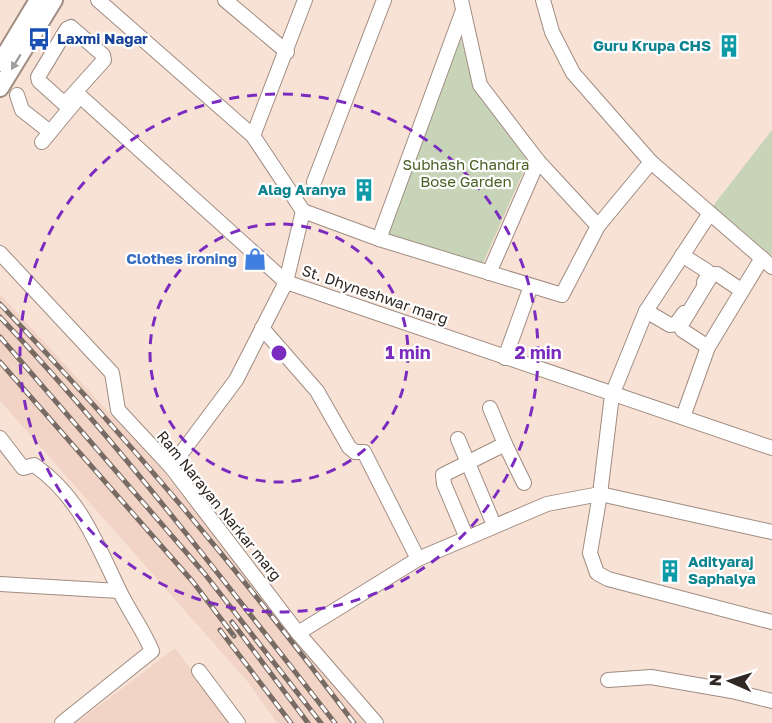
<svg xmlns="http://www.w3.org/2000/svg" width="772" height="723" viewBox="0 0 772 723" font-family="'Golos Text',sans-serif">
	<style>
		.built { fill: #f1d4c5 }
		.green { fill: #c7d4b7 }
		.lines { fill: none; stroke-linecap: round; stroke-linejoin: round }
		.minor-casing { stroke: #a08c81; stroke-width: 16 }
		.major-casing { stroke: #a08c81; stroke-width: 20 }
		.minor { stroke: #fff; stroke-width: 14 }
		.major { stroke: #fff; stroke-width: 16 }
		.rail-casing { stroke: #786b64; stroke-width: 5 }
		.rail { stroke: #fff; stroke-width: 3; stroke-dasharray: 9; stroke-linecap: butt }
		.oneway { fill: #a29e9c }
		.ring { fill: none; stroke: #7b2cbf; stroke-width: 3; stroke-dasharray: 10 8 }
		.labels { text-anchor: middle; stroke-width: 4.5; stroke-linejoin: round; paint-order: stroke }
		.transit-label { font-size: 15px; font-weight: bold; fill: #164399; stroke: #fff; text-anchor: start }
		.culture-label { font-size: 15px; font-weight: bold; fill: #0d838f; stroke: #fff; text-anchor: end }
		.park-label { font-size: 15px; fill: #485f23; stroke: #fff }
		.shop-label { font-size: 15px; font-weight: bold; fill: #366cbe; stroke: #fff; text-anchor: end }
		.street-label { font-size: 15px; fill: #302824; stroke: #fff }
		.centre { fill: #7b2cbf; stroke: #fff; stroke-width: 3 }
		.ring-label { font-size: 18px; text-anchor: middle; font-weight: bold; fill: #7b2cbf; stroke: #fff; stroke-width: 4.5; stroke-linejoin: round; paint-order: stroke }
	</style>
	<rect width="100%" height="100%" fill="#f8e2d6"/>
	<g class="built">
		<path d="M0,294l163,177 202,252h-88l-30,-42 -247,-280z"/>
		<path d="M175,648l56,75h-155l52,-39z"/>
	</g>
	<g class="green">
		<path d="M460,36l14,49 24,37 30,39 -45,102 -95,-29z"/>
		<path d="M772,130v126l-59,-50z"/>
	</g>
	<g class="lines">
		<g class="minor-casing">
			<g id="minor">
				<path d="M98,0l155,136 50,75 76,28 183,56 36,-69 53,-64"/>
				<path d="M225,0l62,52"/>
				<path d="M461,0l19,85 58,76 60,65"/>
				<path d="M543,0l9,32 21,41 78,89 121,105"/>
				<path d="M17,95l5,15 28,22"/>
				<path d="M69,99l35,-39 -1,-5 -32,-28 -4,2 -29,48 1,4 30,27"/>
				<path d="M253,136l52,-136"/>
				<path d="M42,142l38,-46 206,186 486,166"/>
				<path d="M314,182l70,-182"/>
				<path d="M710,213l-64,98 -34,84 -12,99 -10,59 7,20 11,6 164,43"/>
				<path d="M379,239l83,-226"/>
				<path d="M0,253l112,120 6,37 53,57 127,166 78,90"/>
				<path d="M682,255l25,16 2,4 -5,7"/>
				<path d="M489,273l49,-112"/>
				<path d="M646,311l24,14 6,-1 8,-11"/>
				<path d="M262,328l55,63 32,56 6,5h9l54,107"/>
				<path d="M708,347l-26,-17 -1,-5 31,-51h5l24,16"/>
				<path d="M505,358l26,-72"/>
				<path d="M683,417l25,-70 54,-89"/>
				<path d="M0,438l23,30 11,-3c45,31 62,77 85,125 10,21 24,39 33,61l-90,72"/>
				<path d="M458,439l36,86"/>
				<path d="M505,444l19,39"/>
				<path d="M171,467l65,-87 50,-98 17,-71"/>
				<path d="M466,536l-22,-52 -1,-9 62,-31 -15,-36"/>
				<path d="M0,584l119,7"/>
				<path d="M298,633l120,-74 129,-55 53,-10 172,38"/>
				<path d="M199,671l39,52"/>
				<path d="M608,680l43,-3 81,14 40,10"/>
			</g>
		</g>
		<g class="major-casing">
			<g id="major">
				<path d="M0,63l38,-63"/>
				<path d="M0,88l54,-88"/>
			</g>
		</g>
		<use href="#minor" class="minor"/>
		<use href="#major" class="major"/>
		<g class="rail-casing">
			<g id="rail">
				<path d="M0,304c126,132 245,273 354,419"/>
				<path d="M0,317c120,127 227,268 335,406"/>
				<path d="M0,337l204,236 117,150"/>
				<path d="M0,362l193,220 41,54"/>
				<path d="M232,622l76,101"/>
				<path d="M220,630l71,93"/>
			</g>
		</g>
		<use href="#rail" class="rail"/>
	</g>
	<defs><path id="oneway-solid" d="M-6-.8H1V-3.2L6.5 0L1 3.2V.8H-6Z" transform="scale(1.5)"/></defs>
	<use class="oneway" href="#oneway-solid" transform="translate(16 62) rotate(121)"/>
	<g class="ring">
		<circle cx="279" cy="353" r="129"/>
		<circle cx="279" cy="353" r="259"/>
	</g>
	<defs>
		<g id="bus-bare" transform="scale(1.8)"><path d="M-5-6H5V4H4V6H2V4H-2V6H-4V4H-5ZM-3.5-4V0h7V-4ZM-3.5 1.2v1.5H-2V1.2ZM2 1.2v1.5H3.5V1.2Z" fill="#1a4fb4" stroke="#fff" stroke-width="2.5" paint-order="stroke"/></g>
		<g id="building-bare" transform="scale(1.8)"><path d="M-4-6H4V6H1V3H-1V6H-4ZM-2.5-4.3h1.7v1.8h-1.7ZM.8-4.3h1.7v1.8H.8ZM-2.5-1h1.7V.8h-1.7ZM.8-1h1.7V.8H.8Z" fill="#0f9aa8" stroke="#fff" stroke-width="2.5" paint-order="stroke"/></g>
		<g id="shop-bare" transform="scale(1.8)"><path d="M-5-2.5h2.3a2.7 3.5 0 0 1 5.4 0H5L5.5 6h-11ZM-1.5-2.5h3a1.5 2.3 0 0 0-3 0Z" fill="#3f7fe0" stroke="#fff" stroke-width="2.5" paint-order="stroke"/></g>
	</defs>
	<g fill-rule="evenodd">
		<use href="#bus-bare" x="39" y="39"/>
		<use href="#building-bare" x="729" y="46"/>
		<use href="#building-bare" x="364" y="190"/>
		<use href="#shop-bare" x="255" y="259"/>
		<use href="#building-bare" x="670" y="571"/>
	</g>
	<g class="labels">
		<g class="transit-label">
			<text x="57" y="44">Laxmi Nagar</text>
		</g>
		<g class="culture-label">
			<text x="711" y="51">Guru Krupa CHS</text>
			<text x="346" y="195">Alag Aranya</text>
			<text x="688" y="567" text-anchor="start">Adityaraj<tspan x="688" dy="17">Saphalya</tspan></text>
		</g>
		<g class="park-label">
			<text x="466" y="170">Subhash Chandra<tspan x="466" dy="17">Bose Garden</tspan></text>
		</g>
		<g class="shop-label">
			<text x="237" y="264">Clothes ironing</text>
		</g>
		<g class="street-label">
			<text transform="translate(375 295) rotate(19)" y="5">St. Dhyneshwar marg</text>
			<text transform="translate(219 506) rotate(51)" y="5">Ram Narayan Narkar marg</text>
		</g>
	</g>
	<circle cx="279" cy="353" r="9" class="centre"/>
	<g class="ring-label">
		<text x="408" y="359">1 min</text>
		<text x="538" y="359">2 min</text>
	</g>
	<g transform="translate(730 681) rotate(273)" stroke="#ffffff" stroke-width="4.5" paint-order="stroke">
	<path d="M0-4.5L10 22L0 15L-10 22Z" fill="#302824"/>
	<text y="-9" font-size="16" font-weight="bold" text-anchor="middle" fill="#302824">N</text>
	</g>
</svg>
